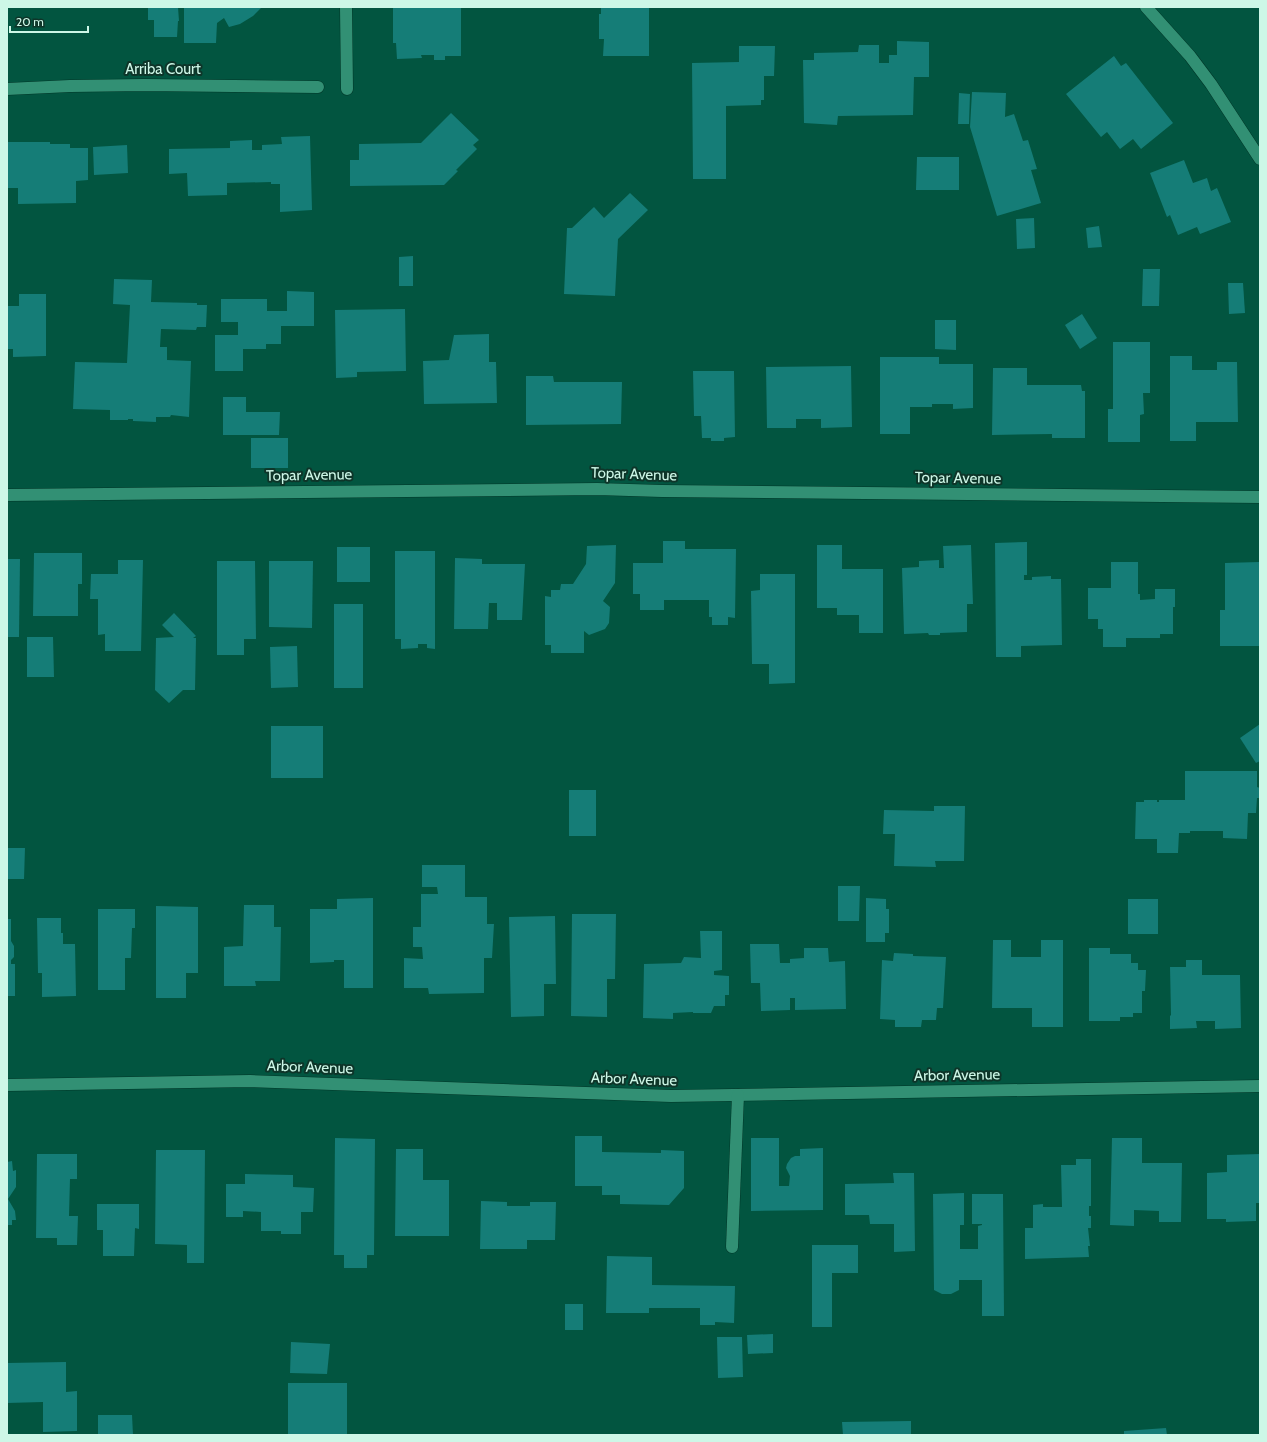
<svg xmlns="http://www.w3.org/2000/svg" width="1267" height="1442" viewBox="0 0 1267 1442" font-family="Cabin,sans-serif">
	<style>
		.building { fill: #157d77 }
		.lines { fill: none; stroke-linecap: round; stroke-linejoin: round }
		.minor-casing { stroke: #013728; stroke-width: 13 }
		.minor { stroke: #329074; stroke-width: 12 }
		.labels { text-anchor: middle; stroke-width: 4; stroke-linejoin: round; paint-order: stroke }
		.street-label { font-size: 15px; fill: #cdf7e7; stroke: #0e3529 }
	</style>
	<rect width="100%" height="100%" fill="#025540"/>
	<g class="building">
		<path d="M148,7h30l1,14h-1l-1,16h-23v-17h-6z"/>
		<path d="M184,7h78l-9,9 -13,8 -11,3 -5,-9 -7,5 -1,20h-32z"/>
		<path d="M393,7h68v49h-16v4h-11v-5h-13l1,3 -25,1 -1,-16h-3z"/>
		<path d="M601,7h48v49h-46l1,-17h-5v-25h2z"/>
		<path d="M897,41l32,1v35h-15l-1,38 -75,1 -1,9 -33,-2 -1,-63h11v-7l44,-1 1,-7h20v18h10v-8h8z"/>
		<path d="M739,46h36l-1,30h-10v24h-3v5l-35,1v73h-33l-1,-116 47,-1z"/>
		<path d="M1114,56l7,10 5,-3 47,60 -32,26 -8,-10 -13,10 -13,-17 -6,5 -35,-43z"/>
		<path d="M972,92l34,1 -1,24 9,-3 9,27 5,-1 9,29 -6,1 10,33 -44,13 -27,-89z"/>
		<path d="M959,93l11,1 -1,30h-11z"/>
		<path d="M451,113l28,27 -6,5 4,4 -21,21 2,1 -14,14 -94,1v-26h9v-16l62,-1z"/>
		<path d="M310,136l2,74 -32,2v-28h-9v-2l-44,1v12l-39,1 -1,-23 -18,1v-25l61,-1v-7l22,-1v10h10v-5l20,-1 -1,-7z"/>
		<path d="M7,142h43v2h20v4h18v32l-12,1v22l-58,1v-16h-11z"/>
		<path d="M127,145l1,28 -34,2 -1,-28z"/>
		<path d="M917,157h42v33h-43z"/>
		<path d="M1184,160l9,23 14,-5 4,13 6,-3 14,34 -31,12 -3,-7 -19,8 -8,-20 -3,2 -17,-44z"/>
		<path d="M630,193l18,17 -30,29 -3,57 -51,-2 3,-66h5l22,-21 10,11z"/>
		<path d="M1034,218l1,30 -18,1 -1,-30z"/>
		<path d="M1099,226l3,21 -14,1 -2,-20z"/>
		<path d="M413,256v30h-14v-29z"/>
		<path d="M1143,269h17l-1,37h-17z"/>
		<path d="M114,279l38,1 -1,22 46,1v2h10l-1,22h-9l-1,3 -35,-1 -1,18h7v13l24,1 -2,56 -18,-2 -1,2h-14v5l-23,-1v-2h-5v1h-18v-10l-37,-1 2,-47 52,1 3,-58 -17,-1z"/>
		<path d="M1228,283h15l2,30 -16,1z"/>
		<path d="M287,291l27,1v34h-33v18h-15v5h-23v22h-28v-36h23v-13h-17v-23h46v12h20z"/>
		<path d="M19,294h27v62l-33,1v-8h-6v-43h12z"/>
		<path d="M405,309l1,62 -49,1v5l-21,1 -1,-68z"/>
		<path d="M1082,314l15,24 -17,11 -15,-24z"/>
		<path d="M935,320h21v30l-21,-1z"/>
		<path d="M489,334v28h7l1,41 -73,1 -1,-43 26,-1 5,-25z"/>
		<path d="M1113,342h37v51h-7l1,21 -4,1v27h-32v-33h5z"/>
		<path d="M1170,356h22v14h25v-8h20l1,60h-42v19h-26z"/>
		<path d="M880,357h59v7h34v44l-20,1v-5h-21v3h-22v27h-30z"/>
		<path d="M851,366l1,61 -31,1v-9h-25v9h-29l-1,-61z"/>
		<path d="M993,368h34v17h54l1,6h3v47h-33v-4l-60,1z"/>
		<path d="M693,371h41l1,66 -11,1v3h-13v-3h-9l-1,-22h-7z"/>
		<path d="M526,376h27l1,6h68l-1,42 -95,1z"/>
		<path d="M223,397h23v15h34l-1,23h-56z"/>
		<rect x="251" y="438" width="37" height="30"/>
		<path d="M663,541h22v8h51l-1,69 -7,-1v8h-16v-8h-3v-17h-45v10h-24v-16h-7v-31h30z"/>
		<path d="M1027,542v33h-3v5h8v-3l19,-1v3h10l1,66 -41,1v11h-25l-1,-114z"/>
		<path d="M616,545l-1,38 -12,18 7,6 -1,16 -4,6 -16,6 -5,-4v22h-33v-8h-6v-49l6,1v-7h9l1,-6h12l13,-20 1,-18z"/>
		<path d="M817,545h25v24h41v64h-24v-18h-22v-7h-20z"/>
		<path d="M971,545l2,59h-6v28l-27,1v2h-11l-1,-2 -24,1 -2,-66 17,-1v-6l20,-1v8h5l-1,-22z"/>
		<rect x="337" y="547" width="33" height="35"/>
		<path d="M395,551h40v98l-8,-1v-4h-9v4l-17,1v-10h-6z"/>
		<path d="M34,553h48v31h-4v32h-45z"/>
		<path d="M455,558l27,1v5h43l-3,56h-25v-17h-8l-1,26h-34z"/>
		<path d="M7,559h13l-1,78h-12z"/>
		<path d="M118,560h25l-2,91h-36v-17l-7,1v-36h-8l1,-25h27z"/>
		<path d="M217,561h38l1,78h-12v16h-27z"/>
		<path d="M269,561h44l-1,67 -43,-1z"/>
		<path d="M1111,562h27v32h2v6l15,-1v-10h20v18h-2v27h-13v4h-34v9h-23v-18h-5v-10h-10v-31h23z"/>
		<path d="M1259,562v84h-39v-36h5v-47z"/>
		<path d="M760,574h35v109l-26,1v-20h-17l-1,-73 9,-1z"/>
		<rect x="334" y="604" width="29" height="84"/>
		<path d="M174,613l22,23 -3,2h3l-1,52h-12l-14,13 -14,-13 1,-52 18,-1 -12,-12z"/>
		<path d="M27,637h26l1,40h-27z"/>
		<path d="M297,646l1,41 -27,1 -1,-41z"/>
		<path d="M1260,724v37l-4,2 -16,-25z"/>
		<rect x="271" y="726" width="52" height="52"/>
		<path d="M1185,771h72v16l3,1v10h-3l-1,15h-8l-1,26 -24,-1v-7h-33v2h-11l-1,20h-21v-14h-22l1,-37h8v-2h13v2h2v-2h26z"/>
		<rect x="569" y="790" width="27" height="46"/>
		<path d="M934,806h31l-1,55h-29l1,6 -42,-1 1,-32h-12l1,-24 50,1z"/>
		<path d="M7,848h18l-1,31h-17z"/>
		<path d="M422,865h43v32h22v27h7l-2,34h-8v35l-55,1 -1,-6h-24v-30l19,1 -1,-12h-9v-20h8v-33h17l-1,-7h-15z"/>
		<path d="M838,886h22l-1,35h-21z"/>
		<path d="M373,898v90h-29v-28h-10v2l-24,1v-54h27v-10z"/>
		<path d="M866,898l20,1v10h3v24h-4v9h-19z"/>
		<rect x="1128" y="899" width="30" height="35"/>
		<path d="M244,905h30v22h7l-1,54h-25l1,5h-32v-39l19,-1z"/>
		<path d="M156,906l42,1v66h-12v25h-30z"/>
		<path d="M98,909h37v19h-3l-1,30h-6v32h-27z"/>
		<path d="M572,914h44l-1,65h-8v38l-36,-1z"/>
		<path d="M555,916l1,68h-12v32l-33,1 -2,-100z"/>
		<path d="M37,918h24v15h2v11h12l1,52 -34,1v-24h-4z"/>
		<path d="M7,919h4v22l3,5v11l-3,3v4h4v32h-8z"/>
		<path d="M700,931h22v39l-8,1v4l15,1v19h-4v11h-11l-3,7h-18v-1l-20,1v6l-30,-1 1,-54 37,-1 3,-6 17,1z"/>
		<path d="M993,940h18v17h30v-17h22v87h-31v-19h-40z"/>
		<path d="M750,944h29l1,19h10v-4l14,-1v-10h24l1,14 16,-1 1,48 -51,1v-12h-5v12l-29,1 -1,-28h-9z"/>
		<path d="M1089,948h21v6h21v9h7v7h8l-1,21h-3v22h-9v4h-13v4h-31z"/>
		<path d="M894,953l19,1v2l33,1 -3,51h-6l-1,12h-14l-1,7h-26v-7l-15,-1 2,-59 11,1z"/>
		<path d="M1186,960h16v15h38l1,53 -26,1v-8h-19l1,7 -27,1v-13l1,-1 -1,-48h16z"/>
		<path d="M575,1136h27v16l59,1v-3l23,1v37l-15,17 -49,-1v-9h-18v-9h-27z"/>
		<path d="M335,1138l40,1 -1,116h-7v13h-23v-13h-10z"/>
		<path d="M751,1138h28v48h10l1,-10 -4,-8 1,-4 4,-6 4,-2h5v-7l23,-1v62l-72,1z"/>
		<path d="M1112,1138h30v25h40l-1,59h-22v-11l-25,-1v16l-24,-1z"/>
		<path d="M396,1149h27v31h26v56h-54z"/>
		<path d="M156,1150h49l-1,113h-17v-18l-32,-1z"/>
		<path d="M37,1154h40v25h-7l-1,37h9l-1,29h-20v-7h-21z"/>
		<path d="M1260,1154v49h-4v18l-30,1v-3h-19v-46l20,-1v-17z"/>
		<path d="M1076,1159h15v47h-2v10h2v12h-3l2,18h-2l1,11 -64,2v-31h8v-23l10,-1v3h19l-1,-42h15z"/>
		<path d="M12,1161l1,10 3,-1v17l-8,12 7,12 1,9h-4v5h-5v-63z"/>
		<path d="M893,1173h21l1,78 -21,1v-28h-24l-1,-9h-24v-31l49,-1z"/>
		<path d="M245,1174l48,1v12l21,1 -1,24h-12v22h-20v-3h-20v-19l-18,-1v6h-17v-33h19z"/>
		<path d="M964,1193v32h-4v24h18v-23l4,-1v-1h-10v-30h31l1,122h-22v-36h-23v10l-8,4h-9l-8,-4 -1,-96z"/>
		<path d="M481,1201l26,1v4h23v-4h26l-1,38h-28v9h-47z"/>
		<path d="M97,1204h42v25l-4,-1 -1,28h-31v-26h-6z"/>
		<path d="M812,1245h46v28h-26v54h-20z"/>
		<path d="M607,1256l45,1v28l83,1 -1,37 -19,-1v3h-15v-17h-51v5h-43z"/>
		<rect x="565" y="1304" width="18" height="26"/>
		<path d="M773,1334v19l-25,1 -1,-19z"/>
		<path d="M717,1337h25l1,40 -25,1z"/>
		<path d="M291,1342l39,2 -3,30 -37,-1z"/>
		<path d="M66,1362v30l11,-1v40l-34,1v-30l-36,1v-40z"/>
		<rect x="288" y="1383" width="59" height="52"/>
		<path d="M98,1415h34l1,20h-35z"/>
		<path d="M911,1421v14h-68l-1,-13z"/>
		<path d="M1166,1428l1,7h-43v-4z"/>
	</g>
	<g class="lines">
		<g class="minor-casing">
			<g id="minor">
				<path d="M346,7l1,82"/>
				<path d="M1146,7l44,49 21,28 49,75"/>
				<path d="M7,89l63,-3 74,-1 174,2"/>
				<path d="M7,495l590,-6 65,2 598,6"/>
				<path d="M7,1085l243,-4 421,15 589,-10"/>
				<path d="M732,1247l6,-152"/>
			</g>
		</g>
		<use href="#minor" class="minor"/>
	</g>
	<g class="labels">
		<g class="street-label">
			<text x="163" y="74">Arriba Court</text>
			<text transform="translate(634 474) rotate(2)" y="5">Topar Avenue</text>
			<text transform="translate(309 475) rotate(-1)" y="5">Topar Avenue</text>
			<text transform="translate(958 478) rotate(1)" y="5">Topar Avenue</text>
			<text transform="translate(310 1067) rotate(2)" y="5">Arbor Avenue</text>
			<text transform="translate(957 1075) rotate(-1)" y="5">Arbor Avenue</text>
			<text transform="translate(634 1079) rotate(2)" y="5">Arbor Avenue</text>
		</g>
	</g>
	<rect width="1267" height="1442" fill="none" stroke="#cdf7e7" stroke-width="16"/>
	<path d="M10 26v6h78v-6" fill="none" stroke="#cdf7e7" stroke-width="2"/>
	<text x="16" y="26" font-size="12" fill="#cdf7e7" stroke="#0e3529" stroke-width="3" paint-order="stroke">20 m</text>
</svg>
